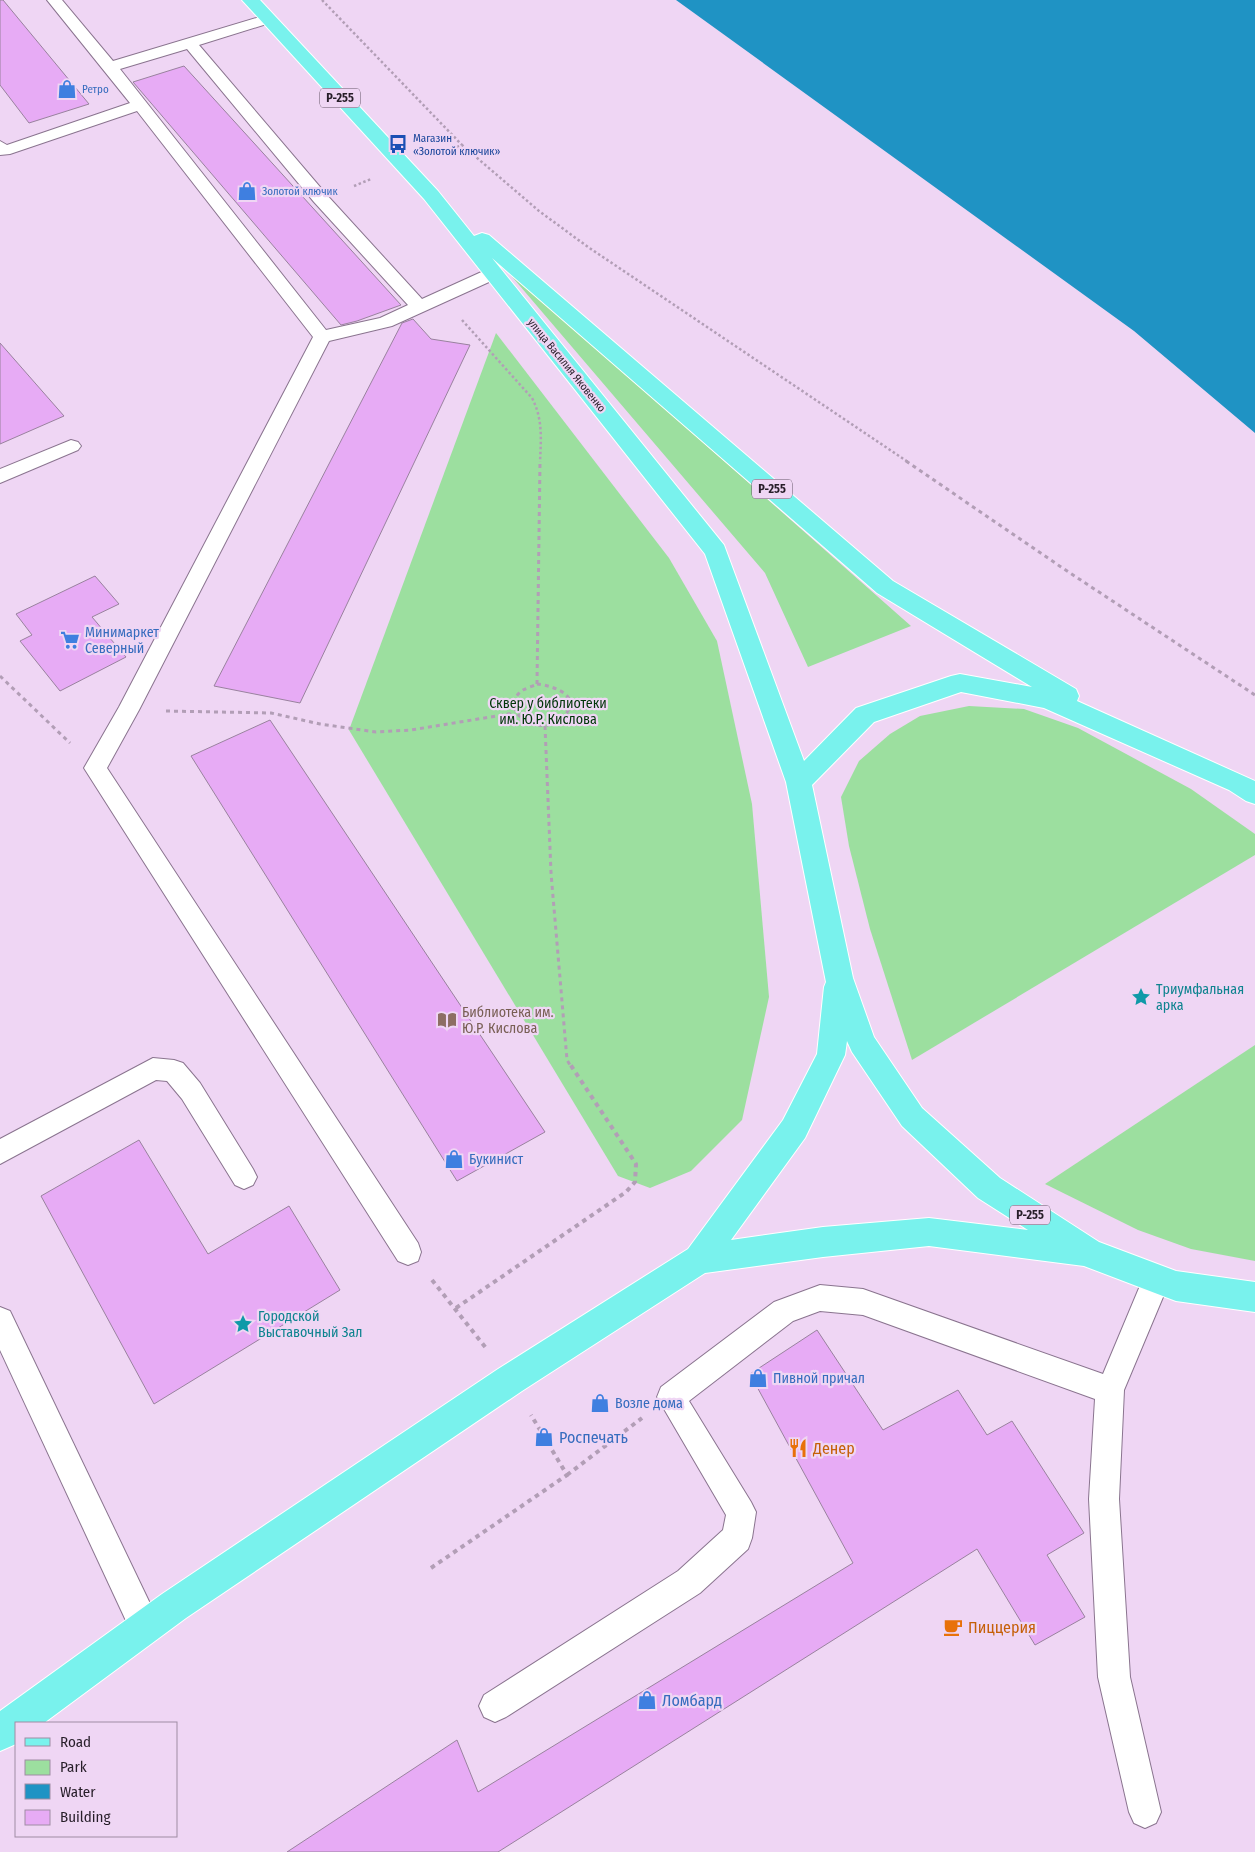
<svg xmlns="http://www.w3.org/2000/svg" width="1255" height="1852" viewBox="0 0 1255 1852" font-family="'Fira Sans Condensed',sans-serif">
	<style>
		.green { fill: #9cdf9f }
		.water { fill: #1f93c4 }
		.building { fill: #e7abf5; stroke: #99829e }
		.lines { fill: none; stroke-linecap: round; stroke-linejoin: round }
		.service-casing { stroke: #8a748f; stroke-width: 2 }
		.primary-casing { stroke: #fff; stroke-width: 2 }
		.path-far2 { stroke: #b29eb6; stroke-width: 2.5; stroke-dasharray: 2.5 2.5; stroke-linecap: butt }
		.path-far1 { stroke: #b29eb6; stroke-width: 3; stroke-dasharray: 4 4; stroke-linecap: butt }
		.path { stroke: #b29eb6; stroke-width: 4; stroke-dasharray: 4.5 4.5; stroke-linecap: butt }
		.service { fill: #fff; fill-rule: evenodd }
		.primary { fill: #79f2ed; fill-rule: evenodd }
		.labels { text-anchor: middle; stroke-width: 4.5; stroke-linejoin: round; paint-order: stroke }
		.far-shop-label { font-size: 11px; fill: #366cbe; stroke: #efd6f4; text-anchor: start }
		.far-transit-label { font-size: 11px; fill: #164399; stroke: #efd6f4; text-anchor: start }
		.far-street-label { font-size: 11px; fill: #271e29; stroke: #efd6f4 }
		.shield { fill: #efd6f4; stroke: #635566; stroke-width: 1 }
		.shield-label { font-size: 12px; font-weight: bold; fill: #271e29 }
		.shop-label { font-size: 14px; fill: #366cbe; stroke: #efd6f4; text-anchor: start }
		.park-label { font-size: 14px; fill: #003508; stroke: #efd6f4 }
		.culture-label { font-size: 14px; fill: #0d838f; stroke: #efd6f4; text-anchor: start }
		.education-label { font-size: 14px; fill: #785e54; stroke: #efd6f4; text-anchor: start }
		.near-shop-label { font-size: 16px; fill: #366cbe; stroke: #efd6f4; text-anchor: start }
		.near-food-label { font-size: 16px; fill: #c56008; stroke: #efd6f4; text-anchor: start }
	</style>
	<rect width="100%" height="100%" fill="#efd6f4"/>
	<g class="green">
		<path d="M502,265l409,361 -103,41 -43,-94z"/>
		<path d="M496,333l173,225 48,83 35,163 17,193 -27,123 -51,51 -41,17 -32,-12 -269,-446z"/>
		<path d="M969,706l55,3 54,19 113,61 64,45v21l-343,205 -42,-131 -21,-83 -8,-49 18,-36 31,-27 30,-18z"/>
		<path d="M1255,1045v216l-64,-12 -53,-19 -93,-46z"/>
	</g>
	<path class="water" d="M676,0h579v433l-121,-102z"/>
	<g class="building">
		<path d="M0,0h3l86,104 -60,19 -29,-38z"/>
		<path d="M184,66l217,239 -44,16 -16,4 -208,-243z"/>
		<path d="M413,319l18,20 39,6 -170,358 -86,-17 188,-363z"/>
		<path d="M0,343l64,73 -64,28z"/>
		<path d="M95,576l24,28 -27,13 34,40 -66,34 -40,-50 12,-6 -16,-21z"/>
		<path d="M270,720l275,412 -88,49 -266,-425z"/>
		<path d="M139,1140l69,114 81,-48 51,84 -186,114 -113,-208z"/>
		<path d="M817,1330l66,100 75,-40 29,45 25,-14 72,112 -37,22 38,62 -50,28 -58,-96 -479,303h-211l170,-112 21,52 375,-229 -103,-189z"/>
	</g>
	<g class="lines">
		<g class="service-casing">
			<g id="service">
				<path d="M47,0h15l51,61 150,-45h10l2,3 -2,3 -74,23 127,149 96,105 66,-30 6,-1 6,1 3,4 -3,4 -108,49 -63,15 -190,369 -32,58 311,475 3,9 -3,9 -10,4 -10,-4 -314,-493 35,-61 194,-370 -176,-226 -127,43 -10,1v-14l7,4 123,-42zM187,49l127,153 94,103 -28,13 -54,12 -206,-261z"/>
				<path d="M71,440l7,2 3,4 -3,4 -78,33v-14z"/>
				<path d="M153,1058l21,2 9,3 17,20 53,86 4,8 -4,8 -9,4 -9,-4 -53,-86 -15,-18 -11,-1 -156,84v-25z"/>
				<path d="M1157,1265l10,4 4,9 -47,112 -5,109 11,178 31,135 -5,11 -11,5 -11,-5 -5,-11 -31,-135 -9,-178 6,-100 -232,-84 -43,-4 -27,10 -104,80 62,101 5,10 -4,26 -4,11 -48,44 -194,124 -11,5 -11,-5 -5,-11 5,-11 194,-124 45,-41 3,-15 -69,-118 4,-10 113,-85 46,-17 43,4 240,85 44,-105z"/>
				<path d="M0,1307l10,4 146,305 4,11 -4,11 -11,4 -11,-4 -134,-288z"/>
			</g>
		</g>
		<g class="primary-casing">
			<path id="primary" d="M242,0h18l178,191 36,45 8,-3 7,2 404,346 183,108 3,7 -2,5 178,80v23l-9,-3 -17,-11 -185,-82 -83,-16 -87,30 -62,63 41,193 21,59 48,71 78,70 99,64 77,29 79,11v30l-79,-11 -92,-35 -155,-20 -106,11 -118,16 -183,118 -336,227 -142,105h-28v21l-16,7v-40l162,-117 336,-225 190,-120 95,-129 34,-66 7,-67 2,-5 -40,-200 -81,-228 -281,-355zM492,258l385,335 155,94 -72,-13 -9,2 -95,32 -52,53 -80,-216zM847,1041l5,11 50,74 76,72 50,32 -99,-12 -106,9 -92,13 74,-102 40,-83z"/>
		</g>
		<g class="path-far2">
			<path d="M322,0l140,145"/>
			<path d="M438,154l24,-9 77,66 49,36 320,215"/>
			<path d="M354,186l17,-7"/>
			<path d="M462,320l70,78c11,21 9,41 8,64"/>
		</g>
		<g class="path-far1">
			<path d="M906,461l155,106 194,128"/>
			<path d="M0,676l70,67"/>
			<path d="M537,684l3,-223"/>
			<path d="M537,684c18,2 48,13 25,34 -23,22 -67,-9 -39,-28 4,-2 10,-4 14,-6z"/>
			<path d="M166,711l105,2 49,11 56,8 35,-2 104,-17"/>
			<path d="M545,726l6,147 16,187 3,5"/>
		</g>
		<g class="path">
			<path d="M432,1280l54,68"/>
			<path d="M456,1308l170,-116 9,-10 1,-18 -66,-100"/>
			<path d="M567,1475l75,-57"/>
			<path d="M431,1568l136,-93 -36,-60"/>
		</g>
		<use href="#service" class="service"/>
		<use href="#primary" class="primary"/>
	</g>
	<defs>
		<g id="shop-bare" transform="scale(1.5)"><path d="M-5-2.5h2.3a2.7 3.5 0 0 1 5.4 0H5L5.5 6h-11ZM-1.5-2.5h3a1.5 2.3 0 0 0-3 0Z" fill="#3f7fe0" stroke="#efd6f4" stroke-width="2.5" paint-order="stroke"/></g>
		<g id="bus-bare" transform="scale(1.5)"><path d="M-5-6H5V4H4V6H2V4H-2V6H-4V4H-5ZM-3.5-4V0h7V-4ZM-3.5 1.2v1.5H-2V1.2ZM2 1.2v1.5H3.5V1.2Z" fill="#1a4fb4" stroke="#efd6f4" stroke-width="2.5" paint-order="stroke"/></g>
		<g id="supermarket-bare" transform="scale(1.5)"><path d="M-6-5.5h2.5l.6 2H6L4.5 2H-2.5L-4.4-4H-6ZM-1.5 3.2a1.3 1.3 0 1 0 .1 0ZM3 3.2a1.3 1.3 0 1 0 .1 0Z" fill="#3f7fe0" stroke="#efd6f4" stroke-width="2.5" paint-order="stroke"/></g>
		<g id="sight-bare" transform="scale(1.5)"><path d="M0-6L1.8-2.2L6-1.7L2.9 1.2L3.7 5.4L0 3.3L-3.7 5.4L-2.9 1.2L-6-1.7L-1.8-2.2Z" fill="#0f9aa8" stroke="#efd6f4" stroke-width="2.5" paint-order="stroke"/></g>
		<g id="library-bare" transform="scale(1.5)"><path d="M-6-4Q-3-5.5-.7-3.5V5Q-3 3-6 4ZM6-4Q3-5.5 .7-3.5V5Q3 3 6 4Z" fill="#8d6e63" stroke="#efd6f4" stroke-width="2.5" paint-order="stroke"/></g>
		<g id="restaurant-bare" transform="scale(1.5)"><path d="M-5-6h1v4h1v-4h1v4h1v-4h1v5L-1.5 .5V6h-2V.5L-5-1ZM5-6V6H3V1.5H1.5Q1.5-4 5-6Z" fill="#e8710a" stroke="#efd6f4" stroke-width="2.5" paint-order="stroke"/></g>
		<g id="cafe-bare" transform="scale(1.5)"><path d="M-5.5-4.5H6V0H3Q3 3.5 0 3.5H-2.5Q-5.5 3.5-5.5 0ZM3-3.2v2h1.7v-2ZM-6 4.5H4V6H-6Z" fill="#e8710a" stroke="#efd6f4" stroke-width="2.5" paint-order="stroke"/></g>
	</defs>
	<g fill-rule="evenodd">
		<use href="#shop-bare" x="67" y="89"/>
		<use href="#bus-bare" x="398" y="144"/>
		<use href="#shop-bare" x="247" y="191"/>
		<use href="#supermarket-bare" x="70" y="640"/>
		<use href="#sight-bare" x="1141" y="997"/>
		<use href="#library-bare" x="447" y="1020"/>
		<use href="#shop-bare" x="454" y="1159"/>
		<use href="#sight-bare" x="243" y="1324"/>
		<use href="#shop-bare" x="758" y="1378"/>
		<use href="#shop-bare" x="600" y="1403"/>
		<use href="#shop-bare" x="544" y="1437"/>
		<use href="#restaurant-bare" x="798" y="1448"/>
		<use href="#cafe-bare" x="953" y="1627"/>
		<use href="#shop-bare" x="647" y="1700"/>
	</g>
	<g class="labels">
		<g class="far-shop-label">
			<text x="82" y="93">Ретро</text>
			<text x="262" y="195">Золотой ключик</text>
		</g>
		<g class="far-transit-label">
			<text x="413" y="142">Магазин<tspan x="413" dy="13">«Золотой ключик»</tspan></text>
		</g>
		<g class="far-street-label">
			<text transform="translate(567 365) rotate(51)" y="4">улица Василия Яковенко</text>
		</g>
		<g class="shield">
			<rect x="320" y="88.5" width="40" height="19" rx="4"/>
			<rect x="752" y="479.5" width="40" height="19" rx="4"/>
			<rect x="1010" y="1205.5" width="40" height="19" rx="4"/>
		</g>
		<g class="shield-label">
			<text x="340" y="102">Р-255</text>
			<text x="772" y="493">Р-255</text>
			<text x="1030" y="1219">Р-255</text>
		</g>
		<g class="shop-label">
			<text x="85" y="637">Минимаркет<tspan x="85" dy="16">Северный</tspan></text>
			<text x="469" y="1164">Букинист</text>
			<text x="773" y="1383">Пивной причал</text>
			<text x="615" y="1408">Возле дома</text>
		</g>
		<g class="park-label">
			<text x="548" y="708">Сквер у библиотеки<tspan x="548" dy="16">им. Ю.Р. Кислова</tspan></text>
		</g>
		<g class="culture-label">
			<text x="1156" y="994">Триумфальная<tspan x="1156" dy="16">арка</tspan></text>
			<text x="258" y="1321">Городской<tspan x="258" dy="16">Выставочный Зал</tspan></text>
		</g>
		<g class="education-label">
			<text x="462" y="1017">Библиотека им.<tspan x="462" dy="16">Ю.Р. Кислова</tspan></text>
		</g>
		<g class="near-shop-label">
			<text x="559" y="1443">Роспечать</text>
			<text x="662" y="1706">Ломбард</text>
		</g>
		<g class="near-food-label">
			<text x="813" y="1454">Денер</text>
			<text x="968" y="1633">Пиццерия</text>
		</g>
	</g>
	<rect x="15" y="1722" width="162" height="115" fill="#efd6f4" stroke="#9f8ca3"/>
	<rect x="25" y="1738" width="25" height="8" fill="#79f2ed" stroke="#9f8ca3"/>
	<text x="60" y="1747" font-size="15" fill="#271e29">Road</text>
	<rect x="25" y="1760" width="25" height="15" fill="#9cdf9f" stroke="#9f8ca3"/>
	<text x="60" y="1772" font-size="15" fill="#271e29">Park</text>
	<rect x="25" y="1784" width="25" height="15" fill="#1f93c4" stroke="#9f8ca3"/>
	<text x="60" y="1797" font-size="15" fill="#271e29">Water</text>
	<rect x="25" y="1810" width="25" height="15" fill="#e7abf5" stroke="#9f8ca3"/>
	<text x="60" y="1822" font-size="15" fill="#271e29">Building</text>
</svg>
